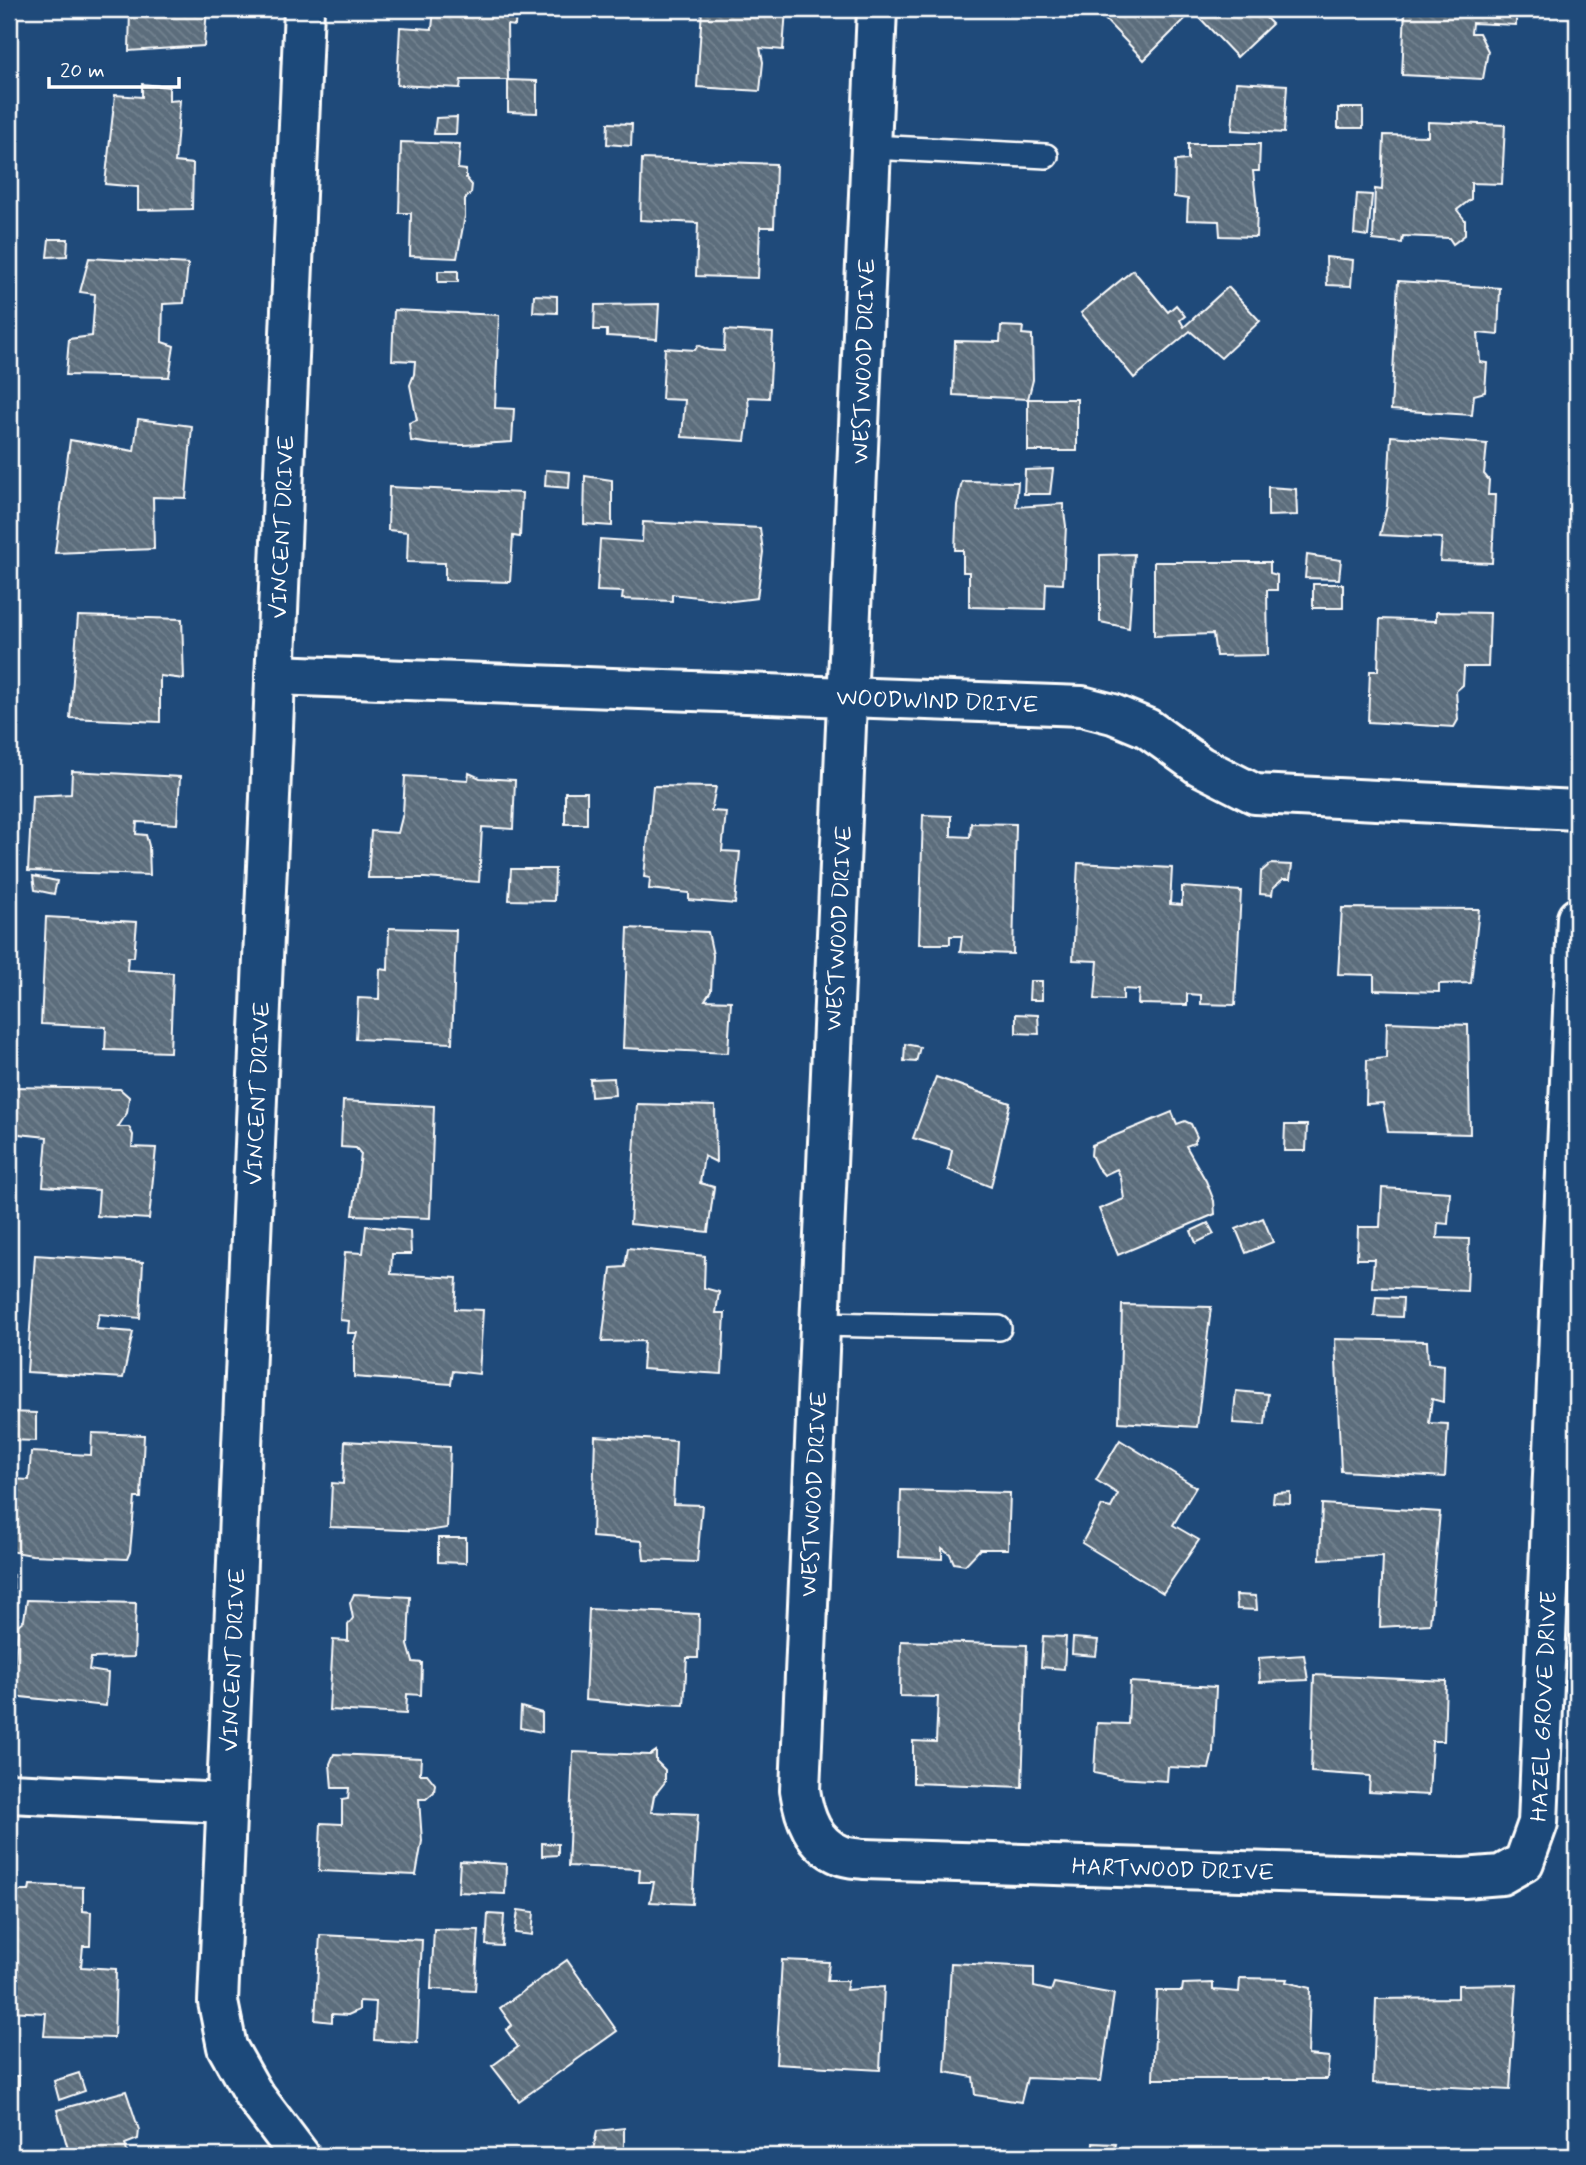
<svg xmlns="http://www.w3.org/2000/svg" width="1586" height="2165" viewBox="0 0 1586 2165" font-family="Mynerve,sans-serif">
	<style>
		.building { fill: url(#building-back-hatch); stroke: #fff; stroke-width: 2 }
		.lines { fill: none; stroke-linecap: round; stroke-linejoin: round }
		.service-casing { stroke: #fff; stroke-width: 28 }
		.minor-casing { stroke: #fff; stroke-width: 44 }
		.service { stroke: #1f4a7a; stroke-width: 23 }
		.minor { stroke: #1f4a7a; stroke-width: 38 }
		.labels { text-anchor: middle; stroke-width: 6; stroke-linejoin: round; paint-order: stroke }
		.street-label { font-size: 23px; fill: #fff; stroke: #1f4a7a }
	</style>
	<defs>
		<pattern id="building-back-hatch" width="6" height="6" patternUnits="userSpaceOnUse" patternTransform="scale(1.75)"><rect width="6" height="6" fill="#5c6d7c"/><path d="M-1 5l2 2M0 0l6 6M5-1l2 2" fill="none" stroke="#748390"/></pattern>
	</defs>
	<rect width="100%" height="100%" fill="#1f4a7a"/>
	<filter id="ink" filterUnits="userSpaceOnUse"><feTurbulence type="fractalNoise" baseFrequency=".0143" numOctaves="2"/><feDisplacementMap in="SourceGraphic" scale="14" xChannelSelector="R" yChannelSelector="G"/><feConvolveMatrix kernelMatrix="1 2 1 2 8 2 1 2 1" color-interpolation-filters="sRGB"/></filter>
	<g filter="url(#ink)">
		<g class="building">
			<path d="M130,9h77l-3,37 -75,5z"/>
			<path d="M434,9h82l-1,17 -8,-1 1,55h-47l-1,8 -63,-3 3,-58 32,2z"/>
			<path d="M702,9h84l-3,41 -23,-2 3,14 -3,29 -63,-4z"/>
			<path d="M1095,9h100l-51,51z"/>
			<path d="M1205,9h52l15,15 -35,33 -39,-41z"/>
			<path d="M1405,9h111v16l-44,-2 -1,10h8l9,18 -5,28 -81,-4z"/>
			<path d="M508,80l29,1v32l-29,-1z"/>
			<path d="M1236,82l51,3 -3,48 -52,-3z"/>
			<path d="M142,84l27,3v14l11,-1 -5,62 18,2 -1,45 -54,1v-23l-33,-3 10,-89 27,2z"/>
			<rect x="1338" y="108" width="25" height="20"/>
			<path d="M457,117l-1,17h-22l2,-16z"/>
			<path d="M1428,122l77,3 -3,59 -31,-1v16l-14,11 8,10v15l-12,9 -4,-6 -46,-2 -1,7 -29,-3 2,-51 7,1 2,-55 44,1z"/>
			<path d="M608,123l24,1 -1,22 -24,-2z"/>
			<path d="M401,142l59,2 -2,25 8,1v8l6,7 -1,8 -6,6v17l-8,42 -47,-2 1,-43h-12z"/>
			<path d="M1188,144h72l-1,27h-6l4,38 -1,28 -36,-1 -1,-15 -32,-1 1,-21 -14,-2 1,-36 13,-1z"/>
			<path d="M642,159l134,5 -2,63h-14l-2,51 -62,-2 2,-53 -58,-3z"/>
			<path d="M1357,194l15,1 -4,41 -14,-2z"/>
			<path d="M49,239h19l-1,17 -20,1z"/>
			<path d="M1326,257l27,3 -2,26 -24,-1z"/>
			<path d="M89,258l99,6 -4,39 -21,1 -1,38 12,4 -5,31 -103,-2 3,-36 23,-3 3,-42 -15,-2z"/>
			<path d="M1133,270l35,42 8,-7 9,11 -5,4 4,7 44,-40 32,34 -39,37 -31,-27 -56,47 -53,-65z"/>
			<rect x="438" y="271" width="20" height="11"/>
			<path d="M1398,281l102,7 -2,47 -20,-2 2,29 7,1 -2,29 -11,3 -2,20 -81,-5z"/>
			<path d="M534,295l23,1v17l-24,-1z"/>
			<path d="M659,304l-2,35 -50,-3v-6h-13l1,-25z"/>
			<path d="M394,310l105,5 -4,93 19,1 -2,33 -48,3 -32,-1 -21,-3 -2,-18 8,-3 -7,-35 4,-11 1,-13 -23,-1z"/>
			<path d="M1001,326l22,1 -1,7 10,1 1,45 -5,19 -75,-4 2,-54 45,1z"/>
			<path d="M725,330l48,3 -4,65 -21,-1 1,15 -4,29 -63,-4 3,-37 -23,-1 3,-51 30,2 3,-5 11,5 15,1z"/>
			<rect x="1028" y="399" width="49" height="52"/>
			<path d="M138,419l54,7 -6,72 -33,-1 1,52 -99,4 15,-113 64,11z"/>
			<path d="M1391,436l96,8 -3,30 5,6 -1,15h7l-3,68 -52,-2 2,-23 -62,-3 7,-29z"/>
			<path d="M1053,469l-3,25h-26l1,-24z"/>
			<path d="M546,470l24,2 -1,16 -24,-2z"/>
			<path d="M585,476l27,4v46l-28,-2z"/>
			<path d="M962,481l56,1 -2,25 47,-3 3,22 -3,58 -17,-1 -1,26 -76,-2v-35h-6v-22h-8l2,-45z"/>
			<path d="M389,487l133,6 -2,44 -7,-1 -3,46 -65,-2v-17l-38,-1 1,-30 -20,-2z"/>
			<path d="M1268,487l28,2 1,26 -29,1z"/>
			<path d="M643,522l117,6 3,24 -6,46 -24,3 -61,-7v7l-50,-2 1,-7 -26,-1 3,-52 42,3z"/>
			<path d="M1134,554l-5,74 -29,-6v-67z"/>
			<path d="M1307,555l34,5 -2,19 -34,-1z"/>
			<path d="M1154,562h116v11l7,2v15h-10l1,65 -52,1 -3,-22 -59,2z"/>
			<rect x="1313" y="584" width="30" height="24"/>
			<path d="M1436,612l54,1 -2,54h-24l-1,18 -7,6 2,29 -4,7 -86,-5 2,-51h8l2,-52 56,2z"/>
			<path d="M78,616l104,3 2,60 -24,-3v46l-90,-4z"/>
			<path d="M72,771l108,6 -3,47 -40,-2 -1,12 10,1 3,11 1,29 -122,-4 4,-75 39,-2z"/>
			<path d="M469,773l11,5 35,2 -2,49 -31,-2 -3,55 -54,-4h-57l3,-47 27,2 5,-20 2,-37 63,4z"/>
			<path d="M653,786l63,1 -5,24 15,1 -4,39 18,1 -5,52 -46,-4v-7l-40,-4 1,-11 -6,-1z"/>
			<rect x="565" y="792" width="22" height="32"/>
			<path d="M923,815l28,1v20l19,1 1,-14 45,1 -3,130 -53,-2 2,-16h-12v8h-31z"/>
			<path d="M1078,863l94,5 -2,36 12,1v-18l59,4 -6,114 -34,-1v-9l-14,-1v11l-49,-1 1,-14 -16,-1v11l-28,-1 3,-38 -25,-1z"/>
			<path d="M1270,864l22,1 -2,14h-7l-10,9 -1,7 -12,-1 1,-22z"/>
			<path d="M511,869h44l-1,32 -45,-1z"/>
			<path d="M33,876l24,5 -3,13 -19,-4z"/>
			<path d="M1342,908l137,1 -8,74 -32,1v8l-65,-2v-15l-36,-1z"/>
			<path d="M46,917l91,5 -3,35h-6l-1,13 46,3 -3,79 -65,-2 1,-23 -65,-3z"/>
			<path d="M389,928l67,2 -4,113 -96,-4 2,-41 21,1 1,-30 8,1z"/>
			<path d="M628,928l80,4 5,23 -2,36 -6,9 26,1 -3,52 -105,-5z"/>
			<path d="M1030,981h12v19h-13z"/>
			<path d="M1016,1014l22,1 1,19 -23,-1z"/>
			<path d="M1387,1022l81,3 2,109 -82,-2 -5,-29 -17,1 1,-44 19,-2z"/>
			<path d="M905,1044l15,3 -4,15 -12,-1z"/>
			<path d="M936,1077l74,26 -19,84 -43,-17 4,-20 -39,-12z"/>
			<path d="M614,1078l1,17 -24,2 -1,-18z"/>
			<path d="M13,1087l107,2 9,8 -2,16 -9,14h11l4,8 -1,12 24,1 -7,71 -52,-3 2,-26 -56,-4 4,-49 -37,-4z"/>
			<path d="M343,1101l91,5 -4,112 -77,-3 8,-61 -5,-6 -15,-1z"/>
			<path d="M637,1104l78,2 1,56 -12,-6 -4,27 14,4 -6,45 -78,-8z"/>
			<path d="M1172,1112l5,12 8,-3 6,3 6,13 -3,6 -8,3 20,35 8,20 1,13 -97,41 -19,-46 25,-10 -3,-21 -4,-9 -13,6 -7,-8 -6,-12 1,-10z"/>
			<path d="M1285,1125h22l-1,26h-22z"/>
			<path d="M1382,1188l68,4 -2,32 -10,-1 -1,15 32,1 -2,52 -95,-4 2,-28h-17l1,-32h22z"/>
			<path d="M1263,1218l10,24 -27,11 -10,-24z"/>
			<path d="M1208,1223l6,11 -18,9 -5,-12z"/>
			<path d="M366,1226l44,5 1,23h-19l-1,20 66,4 -2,31 28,1 -4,64 -26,-3 -2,13 -97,-7v-35l3,-9h-9l1,-12 -9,-1 5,-68 18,1z"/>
			<path d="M628,1248l77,8 -1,32 15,4 -3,21h9l-3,61 -80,-5 2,-28 -42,1 9,-74 14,-1z"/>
			<path d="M35,1255l108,7 -3,56 -41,-4 -3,15 37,3 -10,46 -96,-6z"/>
			<path d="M1376,1297l27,1 -1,19 -28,-1z"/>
			<path d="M1122,1305l89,2 -14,120 -78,-5z"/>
			<path d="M1335,1339l92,2 1,22 16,2 -1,37 -11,-3 -3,24 19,1 -3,53 -104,-6z"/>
			<path d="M1236,1391l32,3 -3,31 -32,-2z"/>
			<path d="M9,1412l27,1v28l-27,-1z"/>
			<path d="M92,1433l52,2 -3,63h-6l-5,54 -3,7 -95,-4 -23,-4 4,-72 16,1 2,-28 60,3z"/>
			<path d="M595,1436l81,5 -3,63 29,1 -5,57 -53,-2 -2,-19 -50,-4z"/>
			<path d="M1120,1440l76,47 -23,38 26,15 -36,53 -81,-50 20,-37 9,2 7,-14 -22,-14z"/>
			<path d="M345,1441l105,6 -3,81 -20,3 -97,-4 2,-44 11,1z"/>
			<path d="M901,1490l109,3 -2,56h-28l-15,16 -11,-2 -4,-9 -8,-6v11l-43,-2z"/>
			<path d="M1290,1492v11l-17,-1 1,-9z"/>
			<path d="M1322,1504l118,8 -10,112 -50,3 3,-71 -63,3z"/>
			<path d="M438,1538h28v25l-28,-1z"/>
			<path d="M13,1575l1,17 -5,-1v-15z"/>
			<path d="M354,1594l56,3 -2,48 5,17 9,1 -1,32 -14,-1 -1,20 -77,-4 4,-70 15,1v-16l5,-7 -3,-15z"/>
			<path d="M1236,1595l20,1 1,14 -20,-1z"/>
			<path d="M27,1600l109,3 -2,54 -43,1 -2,12 19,3 -2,33 -94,-10 6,-71 6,-5z"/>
			<path d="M589,1609l110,5 -1,44h-11l-3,47 -24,-1 -8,2 -67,-6z"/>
			<path d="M1043,1636l23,1 -2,32 -23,-2z"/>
			<path d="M1073,1638l25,2 -2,16 -24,-2z"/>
			<path d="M901,1641l126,4 -5,142 -109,-4v-42l23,1 2,-45 -38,-1z"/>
			<path d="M1304,1655l4,25 -48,2 -1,-24z"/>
			<path d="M1314,1675l132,6 -2,60h-12l-3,54 -60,-3 1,-16 -59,-4z"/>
			<path d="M1130,1682l86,5 -3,65 -4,17 -41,-2 -1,14 -49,-3 -24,-5 3,-50 31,1z"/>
			<path d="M521,1707l21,6v19l-22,-4z"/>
			<path d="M656,1751v10l9,9v12l-11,14 -3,16 47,2 -6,90 -42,-2 4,-20h-15l1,-13 -72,-3 5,-114 77,3z"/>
			<path d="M334,1754l87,4 -1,16h7l8,10 -1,8 -8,7h-7l3,42 -6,34 -97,-4 2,-48 21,1v-24l6,-1 1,-11h-17l-2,-24z"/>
			<path d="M542,1843l16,1v11l-16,1z"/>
			<path d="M460,1861l46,3 -1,30 -47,-2z"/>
			<path d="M30,1885l53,2v24l8,1 -1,34h-7l-2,21 35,2 -2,69 -70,-2 2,-23 -37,-2v-120h20z"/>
			<path d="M518,1910l16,2 -2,23 -17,-2z"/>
			<path d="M488,1914l16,1 -2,31 -16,-1z"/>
			<path d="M434,1929l45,1 -4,61 -44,-2z"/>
			<path d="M320,1935l102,5 -5,103 -43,-3 2,-38 -17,-1v9l-11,5 -16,-1v8l-17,-2z"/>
			<path d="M567,1960l50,71 -98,70 -27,-35 26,-19 -12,-17 6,-5 -12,-17z"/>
			<path d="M782,1960l47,2 -2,19h21l-2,9 38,-3 -4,83 -104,-6z"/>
			<path d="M951,1963l83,4v20l17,4 3,-8 60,11 -13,87 -74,-3 -6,24 -46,-7 -2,-18 -28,-5z"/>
			<path d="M1240,1978l47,1 -1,3 24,6 -2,67 21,2 -2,22h-174l4,-88h25l1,-7 30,-1v7l26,2z"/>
			<path d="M1517,1984l-7,106 -137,-7 3,-84 82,-1v-13z"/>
			<path d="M79,2073l6,18 -26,9 -5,-19z"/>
			<path d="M9,2076h10v12l-10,1z"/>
			<path d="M126,2091l13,39 -1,9 -13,5 3,12h-58l-13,-46z"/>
			<path d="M624,2128v22h-31l4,-19z"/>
			<path d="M1093,2143l23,1 -3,12h-21z"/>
			<path d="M508,2152l49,1v3h-50z"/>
		</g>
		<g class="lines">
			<g class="service-casing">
				<g id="service">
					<path d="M871,147l175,9"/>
					<path d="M821,1324l178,4"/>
				</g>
			</g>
			<g class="minor-casing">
				<g id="minor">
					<path id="s1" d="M877,9l-77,1781c4,27 13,54 41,65 7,3 16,3 23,4l600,19 37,-3 23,-13 14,-39 39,-905"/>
					<path id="s2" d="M275,675l807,31 31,8 34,14 53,38 55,28 322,16"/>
					<path d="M9,1793l217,10"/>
					<path id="s3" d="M300,2156l-46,-61 -27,-48 -9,-45 86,-1993"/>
				</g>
			</g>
			<use href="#service" class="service"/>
			<use href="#minor" class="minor"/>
		</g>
	</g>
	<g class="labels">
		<g class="street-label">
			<text transform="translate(863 361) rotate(-88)" y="8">WESTWOOD DRIVE</text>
			<text dy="8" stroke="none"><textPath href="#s3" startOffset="1654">VINCENT DRIVE</textPath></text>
			<text dy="8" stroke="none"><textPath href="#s2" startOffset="663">WOODWIND DRIVE</textPath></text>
			<text transform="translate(838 928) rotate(-87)" y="8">WESTWOOD DRIVE</text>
			<text dy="8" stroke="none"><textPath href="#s3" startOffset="1087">VINCENT DRIVE</textPath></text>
			<text transform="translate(813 1494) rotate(-87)" y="8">WESTWOOD DRIVE</text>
			<text dy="8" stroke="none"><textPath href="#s3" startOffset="520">VINCENT DRIVE</textPath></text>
			<text dy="8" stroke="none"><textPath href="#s1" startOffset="2709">HAZEL GROVE DRIVE</textPath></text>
			<text dy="8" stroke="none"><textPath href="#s1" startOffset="2196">HARTWOOD DRIVE</textPath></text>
		</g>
	</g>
	<rect width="1586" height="2165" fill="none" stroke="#1f4a7a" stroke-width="35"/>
	<rect x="18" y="18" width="1551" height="2130" fill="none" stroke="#fff" stroke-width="2.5" filter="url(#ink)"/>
	<path d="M49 77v10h130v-10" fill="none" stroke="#ffffff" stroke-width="3.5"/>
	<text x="60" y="77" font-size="21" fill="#ffffff" stroke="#1f4a7a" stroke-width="5" paint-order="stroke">20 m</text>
</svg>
